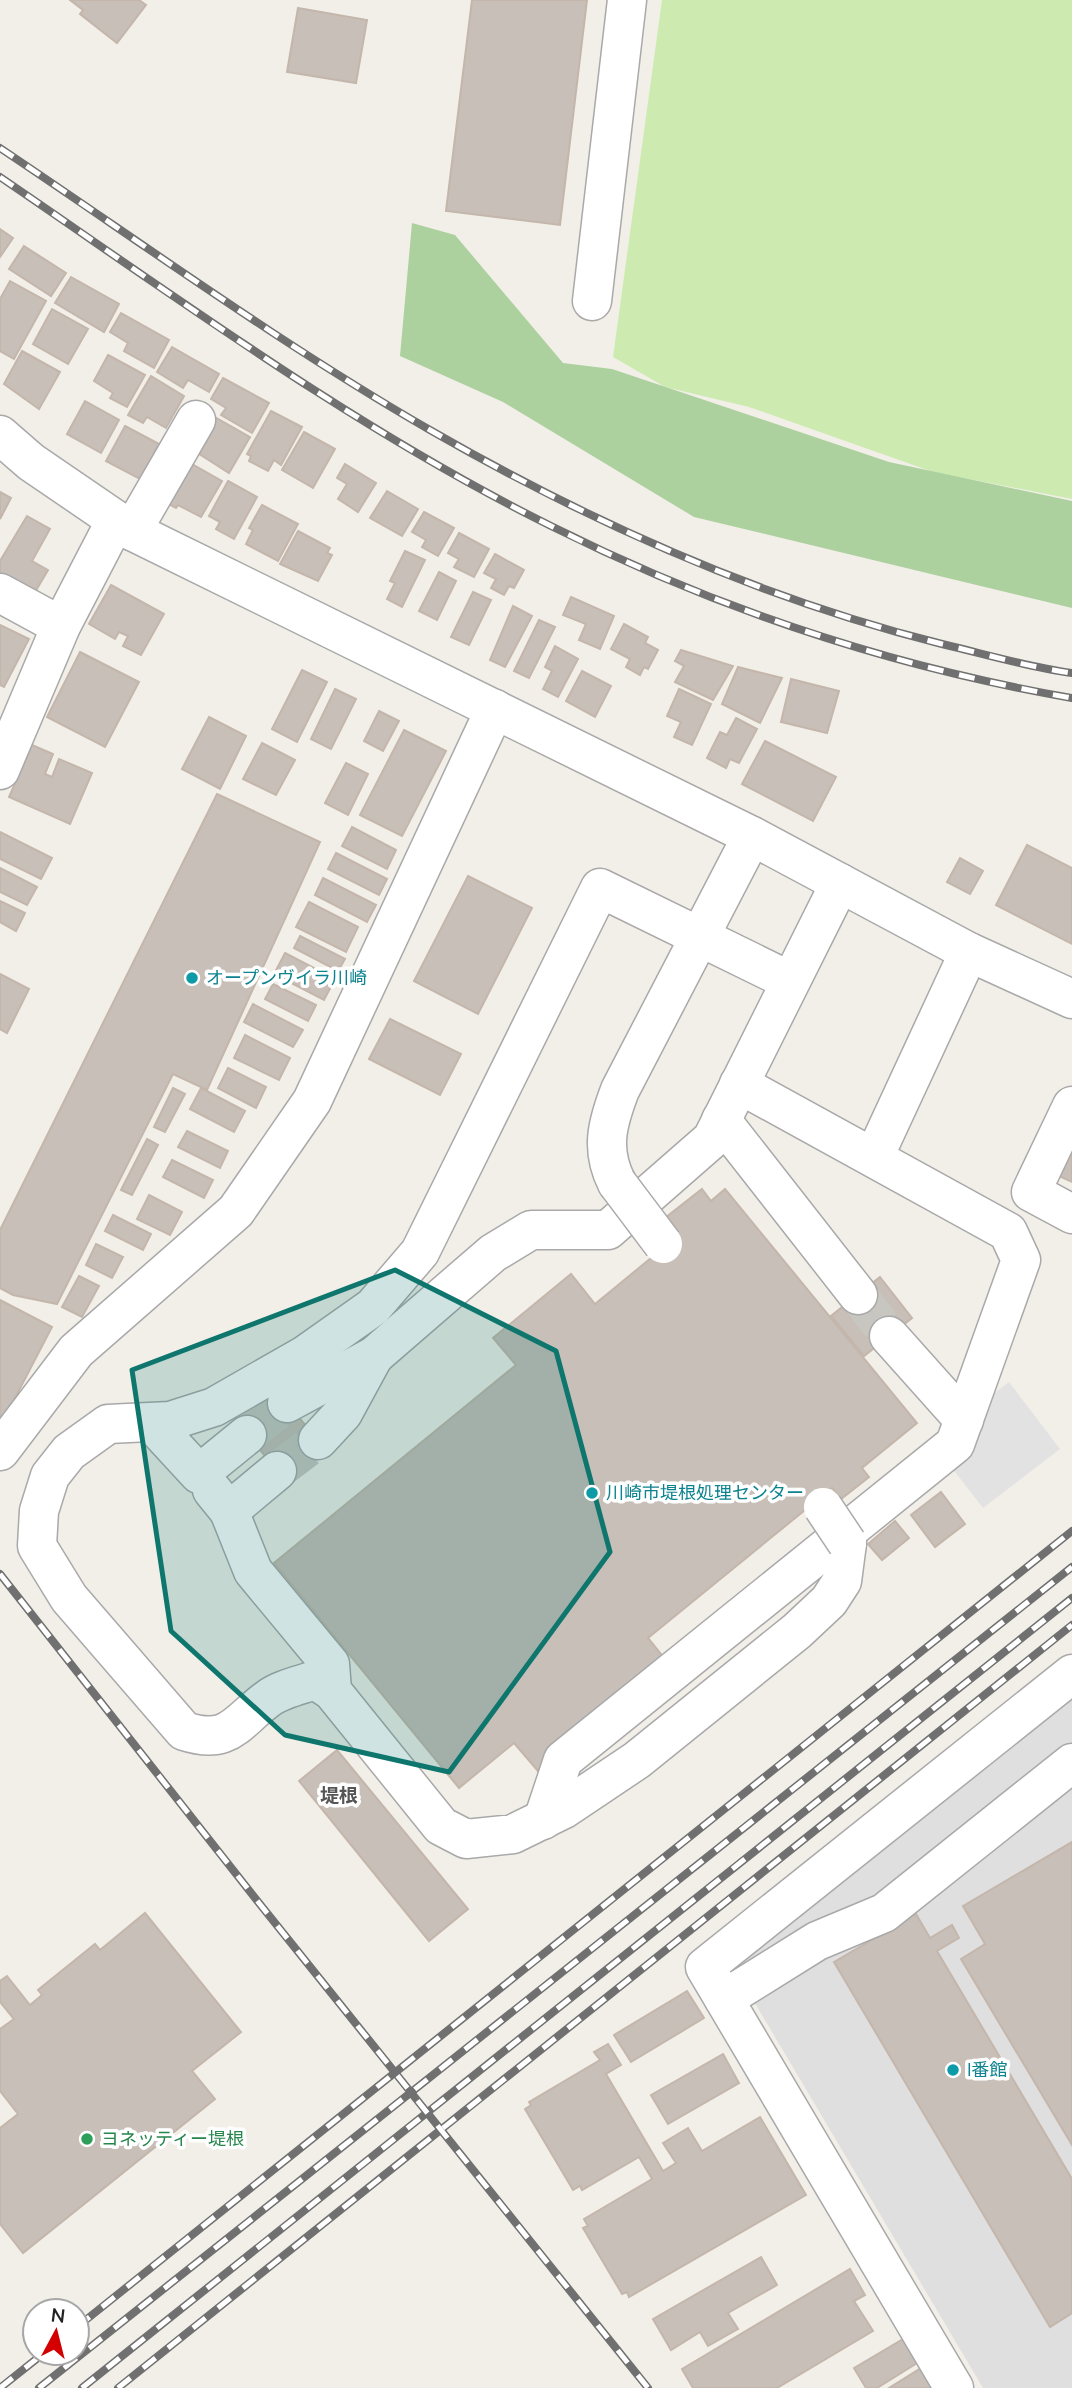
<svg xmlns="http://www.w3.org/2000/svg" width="1072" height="2388" viewBox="0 0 1072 2388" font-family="'Nunito Sans','Noto Sans JP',sans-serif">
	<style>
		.residential { fill: #e0dfdf }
		.grass { fill: #cdebb0 }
		.forest { fill: #add19e }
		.parking { fill: #e2e2e2 }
		.building { fill: #c7bfb8; stroke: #c4b6ab; stroke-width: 2 }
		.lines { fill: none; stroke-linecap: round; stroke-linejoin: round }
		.minor-tunnel { stroke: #c8c6c1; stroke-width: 38; stroke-dasharray: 38 19; stroke-linecap: butt }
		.minor-casing { stroke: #a9a9a9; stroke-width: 41 }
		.minor { stroke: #fff; stroke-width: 38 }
		.rail-casing { stroke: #707070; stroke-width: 8 }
		.rail { stroke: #fff; stroke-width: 5; stroke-dasharray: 16; stroke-linecap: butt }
		.minor-bridge-casing { stroke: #a9a9a9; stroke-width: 41; stroke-linecap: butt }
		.minor-bridge { stroke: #fff; stroke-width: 38 }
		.marked { fill: #0f766e; fill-opacity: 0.2; stroke: #0f766e; stroke-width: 5; stroke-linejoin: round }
		.culture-dot { fill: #0f9aa8; stroke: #fff; stroke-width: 2.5 }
		.leisure-dot { fill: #2e9e5b; stroke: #fff; stroke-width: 2.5 }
		.labels { text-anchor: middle; stroke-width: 7; stroke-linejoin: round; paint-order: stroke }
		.culture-label { font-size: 18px; fill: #0d838f; stroke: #fff; text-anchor: start }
		.leisure-label { font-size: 18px; fill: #27864d; stroke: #fff; text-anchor: start }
		.neighbourhood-label { font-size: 19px; font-weight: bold; fill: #555; stroke: #fff }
	</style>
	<rect width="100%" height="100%" fill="#f2efe9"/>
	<path class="residential" d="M1072,1686v702h-89l-253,-427z"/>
	<path class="grass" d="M662,0h410v499l-139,-27 -184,-65 -84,-20 -52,-30z"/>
	<path class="forest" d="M412,223l43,12 108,128 49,6 277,93 183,39v107l-378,-91 -191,-115 -103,-46z"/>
	<path class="parking" d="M1009,1382l51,67 -77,59 -52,-67z"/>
	<g class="building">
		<path d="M70,0h69l7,5 -29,38 -37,-29 3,-4z"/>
		<path d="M472,0h115l-27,225 -114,-14z"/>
		<path d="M298,8l69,12 -11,63 -69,-11z"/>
		<path d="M0,229l13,9 -13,19z"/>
		<path d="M24,246l42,27 -15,23 -42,-27z"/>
		<path d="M71,277l48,27 -15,28 -49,-29z"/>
		<path d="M10,281l36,20 -32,58 -14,-8v-52z"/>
		<path d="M52,309l36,20 -20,35 -35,-20z"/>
		<path d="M121,313l48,27 -15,28 -30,-17 4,-8 -18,-11z"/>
		<path d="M172,347l47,27 -10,18 -21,-12 -5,8 -26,-16z"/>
		<path d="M22,351l38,21 -21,37 -35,-25z"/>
		<path d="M108,355l37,20 -18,32 -17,-9 3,-5 -19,-12z"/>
		<path d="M151,376l33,20 -18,32 -19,-11 -4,6 -15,-8z"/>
		<path d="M223,378l46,25 -17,30 -31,-18 5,-7 -15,-9z"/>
		<path d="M85,401l34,19 -18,33 -34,-19z"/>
		<path d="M271,411l31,16 -21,38 -7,-5 -6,11 -19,-10 2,-5 -4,-2z"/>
		<path d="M213,416l37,21 -21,36 -36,-23z"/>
		<path d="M125,426l34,18 -19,35 -34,-18z"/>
		<path d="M304,432l31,17 -22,39 -31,-18z"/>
		<path d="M185,460l37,21 -21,36 -23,-12 -2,3 -9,-5z"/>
		<path d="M345,464l31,19 -18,29 -20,-13 9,-15 -10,-6z"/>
		<path d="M228,481l29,16 -23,42 -18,-10 4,-7 -11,-6z"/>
		<path d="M387,491l31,18 -16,27 -32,-18z"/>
		<path d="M0,492l11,6 -11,21z"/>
		<path d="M262,505l36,19 -20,37 -32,-17 7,-14 -4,-2z"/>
		<path d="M424,512l30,16 -16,28 -16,-9 4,-7 -14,-8z"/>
		<path d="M27,516l23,13 -18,32 16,9 -17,29 -31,-18v-20z"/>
		<path d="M298,531l32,17 -3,5 5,2 -14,26 -38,-17z"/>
		<path d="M459,533l30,16 -15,28 -20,-10 5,-8 -11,-6z"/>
		<path d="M405,551l20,9 -23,47 -15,-8 8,-16 -5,-2z"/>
		<path d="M495,554l29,16 -10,18 -5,-2 -5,9 -13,-7 5,-9 -12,-6z"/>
		<path d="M439,572l17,9 -19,39 -18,-9z"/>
		<path d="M111,585l53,29 -23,41 -18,-9 5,-10 -9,-4 -4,7 -26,-15z"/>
		<path d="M473,592l18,8 -22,45 -18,-8z"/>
		<path d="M571,597l43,19 -14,33 -21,-9 7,-16 -23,-9z"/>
		<path d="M513,606l19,10 -27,51 -15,-7z"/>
		<path d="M539,620l16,7 -26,51 -15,-7z"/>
		<path d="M624,624l24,13 -3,6 13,7 -10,19 -4,-2 -4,8 -14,-8 4,-8 -19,-10z"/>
		<path d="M0,625l29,14 -25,48 -4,-2z"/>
		<path d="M555,646l23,13 -20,38 -15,-8 9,-18 -7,-4z"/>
		<path d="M681,650l52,16 -20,34 -38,-18 9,-16 -9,-5z"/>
		<path d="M80,652l59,30 -34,65 -58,-30z"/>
		<path d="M738,667l44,11 -22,45 -38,-19z"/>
		<path d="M302,670l25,12 -30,60 -25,-13z"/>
		<path d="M582,671l29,15 -16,31 -29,-16z"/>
		<path d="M791,679l48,12 -12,42 -46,-11z"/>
		<path d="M335,689l21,10 -25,50 -20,-10z"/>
		<path d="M679,689l32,15 -19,41 -18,-8 7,-15 -14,-6z"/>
		<path d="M379,711l20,10 -16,30 -19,-10z"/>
		<path d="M209,717l37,19 -26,53 -38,-20z"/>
		<path d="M736,718l21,11 -18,34 -9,-4 -4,9 -19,-10 13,-26 7,3z"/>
		<path d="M404,730l42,21 -44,85 -42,-21z"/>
		<path d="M765,741l71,36 -23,44 -71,-37z"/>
		<path d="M262,743l33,17 -19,35 -33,-16z"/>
		<path d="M32,745l21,9 -8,20 7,3 7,-18 33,14 -22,51 -61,-27z"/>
		<path d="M346,763l22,11 -20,41 -23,-12z"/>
		<path d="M217,794l103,48 -113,248 -34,-16 -116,230 -44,-9 -13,-7v-58z"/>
		<path d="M352,827l44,23 -9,19 -45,-23z"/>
		<path d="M0,832l52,26 -11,21 -41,-20z"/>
		<path d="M1027,845l45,23v76l-76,-39z"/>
		<path d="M336,853l51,26 -8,16 -51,-26z"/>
		<path d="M960,858l23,13 -13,23 -23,-12z"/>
		<path d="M0,868l37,19 -10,18 -27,-13z"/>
		<path d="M468,876l64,32 -54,106 -64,-33z"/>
		<path d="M323,878l53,27 -9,17 -52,-27z"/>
		<path d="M0,901l25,12 -9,18 -16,-9z"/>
		<path d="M309,902l49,25 -12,25 -50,-25z"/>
		<path d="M300,936l45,23 -7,12 -44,-23z"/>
		<path d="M285,953l50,26 -11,21 -50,-26z"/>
		<path d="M0,974l29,15 -22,44 -7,-4z"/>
		<path d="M273,984l43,21 -8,16 -43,-22z"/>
		<path d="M253,1004l50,26 -10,17 -49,-25z"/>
		<path d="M390,1019l71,35 -21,41 -71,-36z"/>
		<path d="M245,1035l45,23 -11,22 -45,-22z"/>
		<path d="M228,1068l38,19 -10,21 -38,-20z"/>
		<path d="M173,1088l12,6 -20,38 -11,-5z"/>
		<path d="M201,1088l44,23 -11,21 -44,-23z"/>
		<path d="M187,1131l41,20 -8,17 -42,-21z"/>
		<path d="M147,1139l11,6 -26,50 -11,-5z"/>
		<path d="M1072,1150v32l-13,-6z"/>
		<path d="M172,1160l41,20 -9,18 -41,-21z"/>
		<path d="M702,1189l9,12 14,-12 192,234 -55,45 7,9 -28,22 -9,-11 -184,150 21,26 -131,107 -24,-28 -55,45 -185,-225 242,-198 -23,-27 78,-64 24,30 84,-69 -14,-17z"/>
		<path d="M149,1195l33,17 -12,23 -33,-16z"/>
		<path d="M113,1215l38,19 -8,16 -38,-19z"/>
		<path d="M96,1244l27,13 -11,21 -26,-13z"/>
		<path d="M79,1276l20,10 -17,31 -20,-10z"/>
		<path d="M880,1277l32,41 -48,38 -33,-40z"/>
		<path d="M0,1300l52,27 -51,98h-1z"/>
		<path d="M278,1392l47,57 -39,33 -47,-58z"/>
		<path d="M941,1492l24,32 -30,23 -24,-32z"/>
		<path d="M895,1521l14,17 -27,22 -14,-16z"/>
		<path d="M337,1750l131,159 -39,32 -130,-160z"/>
		<path d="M1072,1842v303l-111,-186 24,-15 -22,-38z"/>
		<path d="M145,1913l96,119 -49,39 23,28 -192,154 -23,-29v-96l18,-14 -18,-23v-62l14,-10 -14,-17v-21l7,-5 23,29 12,-10 -4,-5 57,-46 5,6z"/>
		<path d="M916,1914l14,24 22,-13 7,13 -22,13 135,228v134l-22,14 -216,-365z"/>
		<path d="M687,1991l17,27 -73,44 -17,-27z"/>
		<path d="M608,2044l13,21 -15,9 57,97 13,-8 -13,-20 25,-15 14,23 58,-34 46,78 -177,102 -2,-5 -5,2 -39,-66 5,-2 -4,-7 68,-40 -13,-22 -57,33 -2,-4 -7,4 -48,-81 6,-4 -2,-3 71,-42 -6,-8z"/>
		<path d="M723,2054l16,29 -71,41 -17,-29z"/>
		<path d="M761,2257l16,28 -49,28 10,16 -30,17 -8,-14 -29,18 -18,-31z"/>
		<path d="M850,2269l15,26 -11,6 19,30 -96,57h-84l-11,-19z"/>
		<path d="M908,2336l14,24 -45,28h-11l-12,-20z"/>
		<path d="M926,2365l14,23h-51z"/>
	</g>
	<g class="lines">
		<g class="minor-tunnel">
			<path d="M858,1295l31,41"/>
			<path d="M247,1435l40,-32"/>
			<path d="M277,1471l41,-31"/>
		</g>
		<g class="minor-casing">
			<g id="minor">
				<path d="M592,301l35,-301"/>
				<path d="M0,435l31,27 101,69 620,305 217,116 103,47"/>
				<path d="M132,531l64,-111"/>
				<path d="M0,593l61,33"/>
				<path d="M0,770l61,-144 55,-106"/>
				<path d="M790,981l-190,-93 -180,364 -47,55 -68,48 -91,52 -44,14 -62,3 -39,28 -19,24 -11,35 -2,35 32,52 115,133c46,15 52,-9 85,-33 12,-9 32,-13 46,-18l17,11 109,135 25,13 47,-5 51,-25 73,-49 160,-129 32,-30 13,-20 5,-38"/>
				<path d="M1072,1106l-41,86 41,22"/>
				<path d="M721,1120l137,175"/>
				<path d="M874,1157l95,-205"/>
				<path d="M617,1183c-17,-33 -10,-59 3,-93l132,-254"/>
				<path d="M889,1336l75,84"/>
				<path d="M287,1403l87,-47 119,-103 38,-23h77l104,-91 128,-256"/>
				<path d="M152,1423l47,51 48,-39"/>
				<path d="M318,1440l25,-27 31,-57"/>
				<path d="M0,1451l76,-100 160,-140 76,-110 183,-392"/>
				<path d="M212,1490l17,21 48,-40"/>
				<path d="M229,1511l24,60 77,93 2,27"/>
				<path d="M543,1820l20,-60 392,-316 66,-184 -13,-28 -269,-148"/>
				<path d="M724,1999l93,-58 67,-28 188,-150"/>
				<path d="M954,2388l-249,-421 367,-293"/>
			</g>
		</g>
		<use href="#minor" class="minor"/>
		<g class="rail-casing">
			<g id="rail">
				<path d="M0,148c142,95 282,197 430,282 160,92 332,169 512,214 43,10 86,23 130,29"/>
				<path d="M0,177c179,122 357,253 551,349 164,82 341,141 521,172"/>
				<path d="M0,1574l259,329 389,485"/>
				<path d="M77,2327l995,-796"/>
				<path d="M0,2388l44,-35"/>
				<path d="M39,2388l1033,-821"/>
				<path d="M82,2388l990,-790"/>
				<path d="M118,2388l954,-763"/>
			</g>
		</g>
		<use href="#rail" class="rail"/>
		<g class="minor-bridge-casing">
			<g id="minor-bridge">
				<path d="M617,1183l46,61"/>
				<path d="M823,1507l24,36"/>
			</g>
		</g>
		<use href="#minor-bridge" class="minor-bridge"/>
	</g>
	<path class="marked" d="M395,1270l161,81 54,201 -161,220 -164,-37 -114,-104 -39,-261z"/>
	<g class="culture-dot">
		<circle cx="192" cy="978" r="7"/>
		<circle cx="592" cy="1493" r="7"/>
		<circle cx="953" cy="2070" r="7"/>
	</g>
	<circle class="leisure-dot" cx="87" cy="2139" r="7"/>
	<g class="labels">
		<g class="culture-label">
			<text x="206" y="984">オープンヴイラ川崎</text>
			<text x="606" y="1499">川崎市堤根処理センター</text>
			<text x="967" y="2076">I番館</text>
		</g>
		<g class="leisure-label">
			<text x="101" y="2145">ヨネッティー堤根</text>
		</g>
		<g class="neighbourhood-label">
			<text x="339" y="1802">堤根</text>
		</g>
	</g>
	<g transform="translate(56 2332) rotate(7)"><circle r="33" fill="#ffffff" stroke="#a7a7a7" stroke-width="2"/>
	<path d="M0-5L12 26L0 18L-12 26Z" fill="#d40000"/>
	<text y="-10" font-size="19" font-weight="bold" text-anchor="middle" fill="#222222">N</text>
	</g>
</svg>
